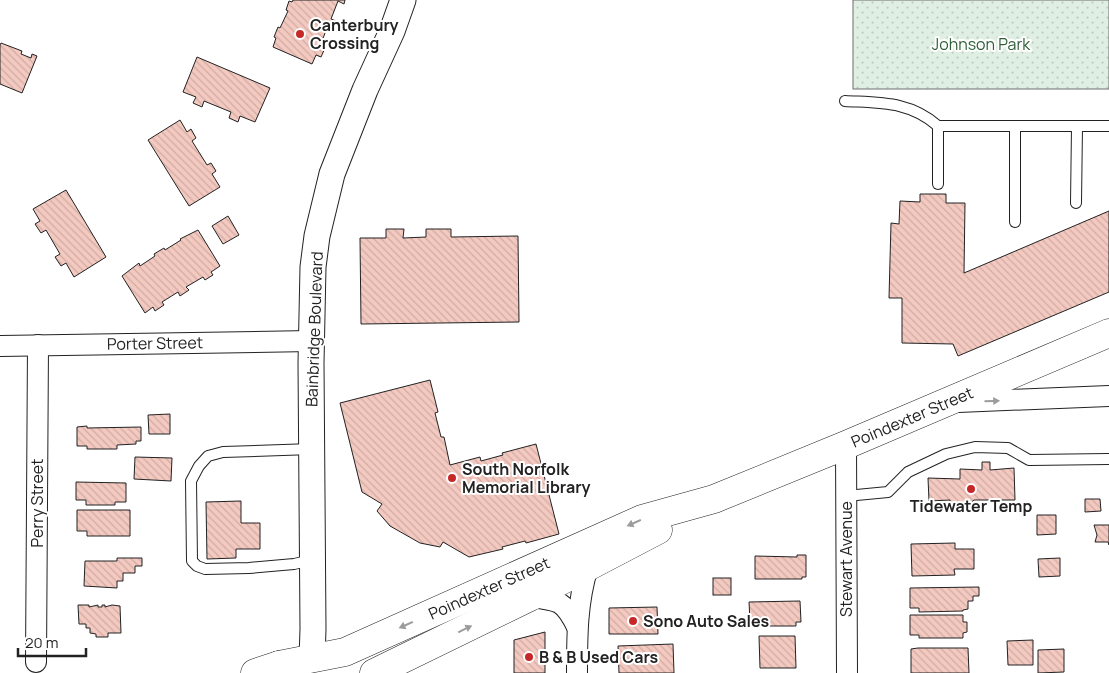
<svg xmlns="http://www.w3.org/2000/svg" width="1109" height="673" viewBox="0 0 1109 673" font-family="Manrope,sans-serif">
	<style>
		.park { fill: url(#park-dots); stroke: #6f6f6f }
		.building { fill: url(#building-back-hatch); stroke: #222 }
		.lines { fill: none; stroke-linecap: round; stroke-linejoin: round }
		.service-casing { stroke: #222; stroke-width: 12 }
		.minor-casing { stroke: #222; stroke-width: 22 }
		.tertiary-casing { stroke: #222; stroke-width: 27 }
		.primary-casing { stroke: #222; stroke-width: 29 }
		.motorway-casing { stroke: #222; stroke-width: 29 }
		.service { stroke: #fff; stroke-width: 10 }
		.minor { stroke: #fff; stroke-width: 20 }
		.tertiary { stroke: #fff; stroke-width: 25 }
		.primary { stroke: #fff; stroke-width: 28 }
		.motorway { stroke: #fff; stroke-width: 28 }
		.oneway { fill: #9c9c9c }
		.poi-dot { fill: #c62828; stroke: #fff; stroke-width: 2 }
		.labels { text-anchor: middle; stroke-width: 4; stroke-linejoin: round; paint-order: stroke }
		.poi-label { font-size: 16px; font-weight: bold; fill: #222; stroke: #fff; text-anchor: start }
		.park-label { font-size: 16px; fill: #2f5e38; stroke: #fff }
		.street-label { font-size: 16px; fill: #222; stroke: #fff }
	</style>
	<defs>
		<pattern id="park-dots" width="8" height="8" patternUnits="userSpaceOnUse" patternTransform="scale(1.25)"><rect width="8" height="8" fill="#e0efe3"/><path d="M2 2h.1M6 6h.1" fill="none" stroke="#c0cdc2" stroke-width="1.8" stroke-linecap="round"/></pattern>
		<pattern id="building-back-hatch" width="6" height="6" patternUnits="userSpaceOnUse" patternTransform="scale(1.25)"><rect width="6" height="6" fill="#f3c9c0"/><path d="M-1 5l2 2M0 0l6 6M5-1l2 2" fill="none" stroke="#d0aca5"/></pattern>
	</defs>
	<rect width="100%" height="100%" fill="#fff"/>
	<rect class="park" x="853" y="0" width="256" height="89"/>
	<g class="building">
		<path d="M293,0h52l-1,4 -6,-3 -7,18 5,2 -4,9 -5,-2 -7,18 5,2 -4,9 -5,-2 -4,9 -39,-17 3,-9 -2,-1 4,-10 2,1 8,-17 -2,-1 3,-9 3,1z"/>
		<path d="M1,43l21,8 -1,3 10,4 1,-4 5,2 -15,37 -22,-9v-39z"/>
		<path d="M197,57l73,31 -15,34 -15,-6 -2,6 -9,-4 2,-6 -27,-11 -2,6 -9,-4 3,-6 -13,-5z"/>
		<path d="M180,120l7,12 4,-3 5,9 -4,3 15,24 4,-2 5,8 -4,3 8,13 -31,19 -41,-66z"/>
		<path d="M66,190l40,67 -32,20 -8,-14 -5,3 -6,-9 5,-3 -14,-24 -5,3 -6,-9 5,-3 -7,-12z"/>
		<path d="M920,194h26v9h19l-1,70 145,-62v81l-151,64 -5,-12 -51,-1v-45h-13l2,-75 8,1 1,-23 20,1z"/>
		<path d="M228,216l11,19 -16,9 -11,-18z"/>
		<path d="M386,229h18l-1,9 23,-1v-8h25v8l67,-1 1,86 -158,2 -1,-86h26z"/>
		<path d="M198,230l22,36 -9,6 2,3 -8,5 -2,-3 -17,10 3,3 -9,6 -2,-4 -16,10 2,3 -9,6 -2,-4 -8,6 -23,-37 17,-13 1,3 15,-10 -1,-2 10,-6 1,2 16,-10 -1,-1z"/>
		<path d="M430,380l8,32 -3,1 6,24h3l6,28 30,-8 1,4 22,-6 -1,-2 34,-9 23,90 -33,9 -1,-2 -23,6 1,2 -34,8 -26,-15 -3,5 -20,-4 -30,-17 -13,-15 5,-7 -20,-12 -22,-89z"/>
		<path d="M170,414v20h-21l-1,-19z"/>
		<path d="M87,426v2l54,-1v14h-5v3l-19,1v4h-30v-3h-10v-19z"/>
		<path d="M135,457l37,1 -1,23 -37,-2z"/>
		<path d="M982,462h8v8l24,-2 1,32h-41l-6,5h-18v-5l-21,1 -1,-23 32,1v-10l22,1z"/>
		<path d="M76,482l50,1v19h-11v3h-29v-5h-10z"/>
		<path d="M1085,499h15l1,12 -16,1z"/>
		<path d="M241,501v22h19v26h-24v9l-29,1 -1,-57z"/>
		<path d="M77,510h53v26h-43v-5h-10z"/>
		<path d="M1037,515h19v19l-19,1z"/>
		<path d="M1094,525h15v20l-1,-3h-13l2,-7z"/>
		<path d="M955,543v6h19v20h-20l1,6 -43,1 -1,-32z"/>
		<path d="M797,555h9v22h-4v2h-47v-23l42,1z"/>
		<path d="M117,558h25v8h-7v7h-12v8h-6v7l-33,-2 1,-25h32z"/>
		<path d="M1060,558v18l-21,1 -1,-18z"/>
		<rect x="713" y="578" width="18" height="17"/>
		<path d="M979,587v9h-6v5h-5v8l-5,1v1l-44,1v-4h-9v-20z"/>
		<path d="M800,601l1,21h-5v4h-32v-5h-14l-1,-19z"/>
		<path d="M78,605h11v2l9,-2v2h4v-2h3v2l7,-2 8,1 1,27h-13v4h-12v-3l-6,-1v-5h-4v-4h-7z"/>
		<path d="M657,607l1,27h-49v-26z"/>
		<path d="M910,615h53v7h4v10l-4,1v5h-44v-3h-9z"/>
		<path d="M545,632v41h-31v-33z"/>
		<path d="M759,636h36l1,32h-36z"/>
		<path d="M1033,640v25h-25l-1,-24z"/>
		<path d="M673,644l1,29h-55l-1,-27z"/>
		<path d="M918,648h50l1,25h-58v-24z"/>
		<path d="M1064,649v23l-26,1v-23z"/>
	</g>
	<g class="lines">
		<g class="service-casing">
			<g id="service">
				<path d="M845,101c35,2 65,0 93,25h171"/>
				<path d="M1015,126v96"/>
				<path d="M938,184v-58"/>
				<path d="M1076,203l1,-77"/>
				<path d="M312,449l-89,3 -15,4 -9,10 -8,15 1,80 5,5 8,3 44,-1 45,-4 18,-4"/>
				<path d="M846,496l42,-4 20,-20 38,-18 29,-7 33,1 21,12 80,-1"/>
			</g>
		</g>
		<g class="minor-casing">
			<g id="minor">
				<path d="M0,346l311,-5"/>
				<path d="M958,402l151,-6"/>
				<path d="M846,445l1,228"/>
				<path d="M530,597c28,3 34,3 47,30"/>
				<path d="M36,662l2,-317"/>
				<path d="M577,673c0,-36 0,-71 11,-106"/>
			</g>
		</g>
		<g class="tertiary-casing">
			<path id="tertiary" d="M312,659l1,-30 -2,-266 2,-96 4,-31 15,-62 33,-84 27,-59 11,-31"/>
		</g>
		<g class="primary-casing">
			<g id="primary">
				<path d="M264,673l15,-8 66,-13 297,-133 72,-20 132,-54 263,-112"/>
				<path d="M374,673l156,-76 128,-67"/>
			</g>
		</g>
		<g class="motorway-casing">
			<path id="motorway" d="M255,673l24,-8"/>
		</g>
		<use href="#service" class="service"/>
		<use href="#minor" class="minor"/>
		<use href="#tertiary" class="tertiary"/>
		<use href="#primary" class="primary"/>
		<use href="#motorway" class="motorway"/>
	</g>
	<defs><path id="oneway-solid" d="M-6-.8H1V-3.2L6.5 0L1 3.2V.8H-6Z" transform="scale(1.25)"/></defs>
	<g class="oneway">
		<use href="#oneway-solid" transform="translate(992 401) rotate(-2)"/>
		<use href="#oneway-solid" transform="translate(634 523) rotate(156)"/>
		<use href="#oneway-solid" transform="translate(406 625) rotate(156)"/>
		<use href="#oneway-solid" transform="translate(465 629) rotate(-26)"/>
	</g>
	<g class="poi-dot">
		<circle cx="300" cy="34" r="5"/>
		<circle cx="452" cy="478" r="5"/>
		<circle cx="971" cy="489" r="5"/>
		<circle cx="633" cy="621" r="5"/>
		<circle cx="529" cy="657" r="5"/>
	</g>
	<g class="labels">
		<g class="poi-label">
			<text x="310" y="31">Canterbury<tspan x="310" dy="18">Crossing</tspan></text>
			<text x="462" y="475">South Norfolk<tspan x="462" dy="18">Memorial Library</tspan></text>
			<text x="971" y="512" text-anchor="middle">Tidewater Temp</text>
			<text x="643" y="627">Sono Auto Sales</text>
			<text x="539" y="663">B &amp; B Used Cars</text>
		</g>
		<g class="park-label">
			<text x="981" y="50">Johnson Park</text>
		</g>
		<g class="street-label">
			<text transform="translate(314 329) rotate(-88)" y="6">Bainbridge Boulevard</text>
			<text transform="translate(155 343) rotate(-1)" y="6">Porter Street</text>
			<text transform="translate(912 417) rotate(-23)" y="6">Poindexter Street</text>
			<text transform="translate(37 503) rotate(-90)" y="6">Perry Street</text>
			<text transform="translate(846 559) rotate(-90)" y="6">Stewart Avenue</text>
			<text transform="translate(489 588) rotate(-24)" y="6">Poindexter Street</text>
		</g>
	</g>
	<path d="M18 648v8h68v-8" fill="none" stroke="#222222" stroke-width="2.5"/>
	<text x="25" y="648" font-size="15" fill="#222222" stroke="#ffffff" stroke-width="4" paint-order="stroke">20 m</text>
</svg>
